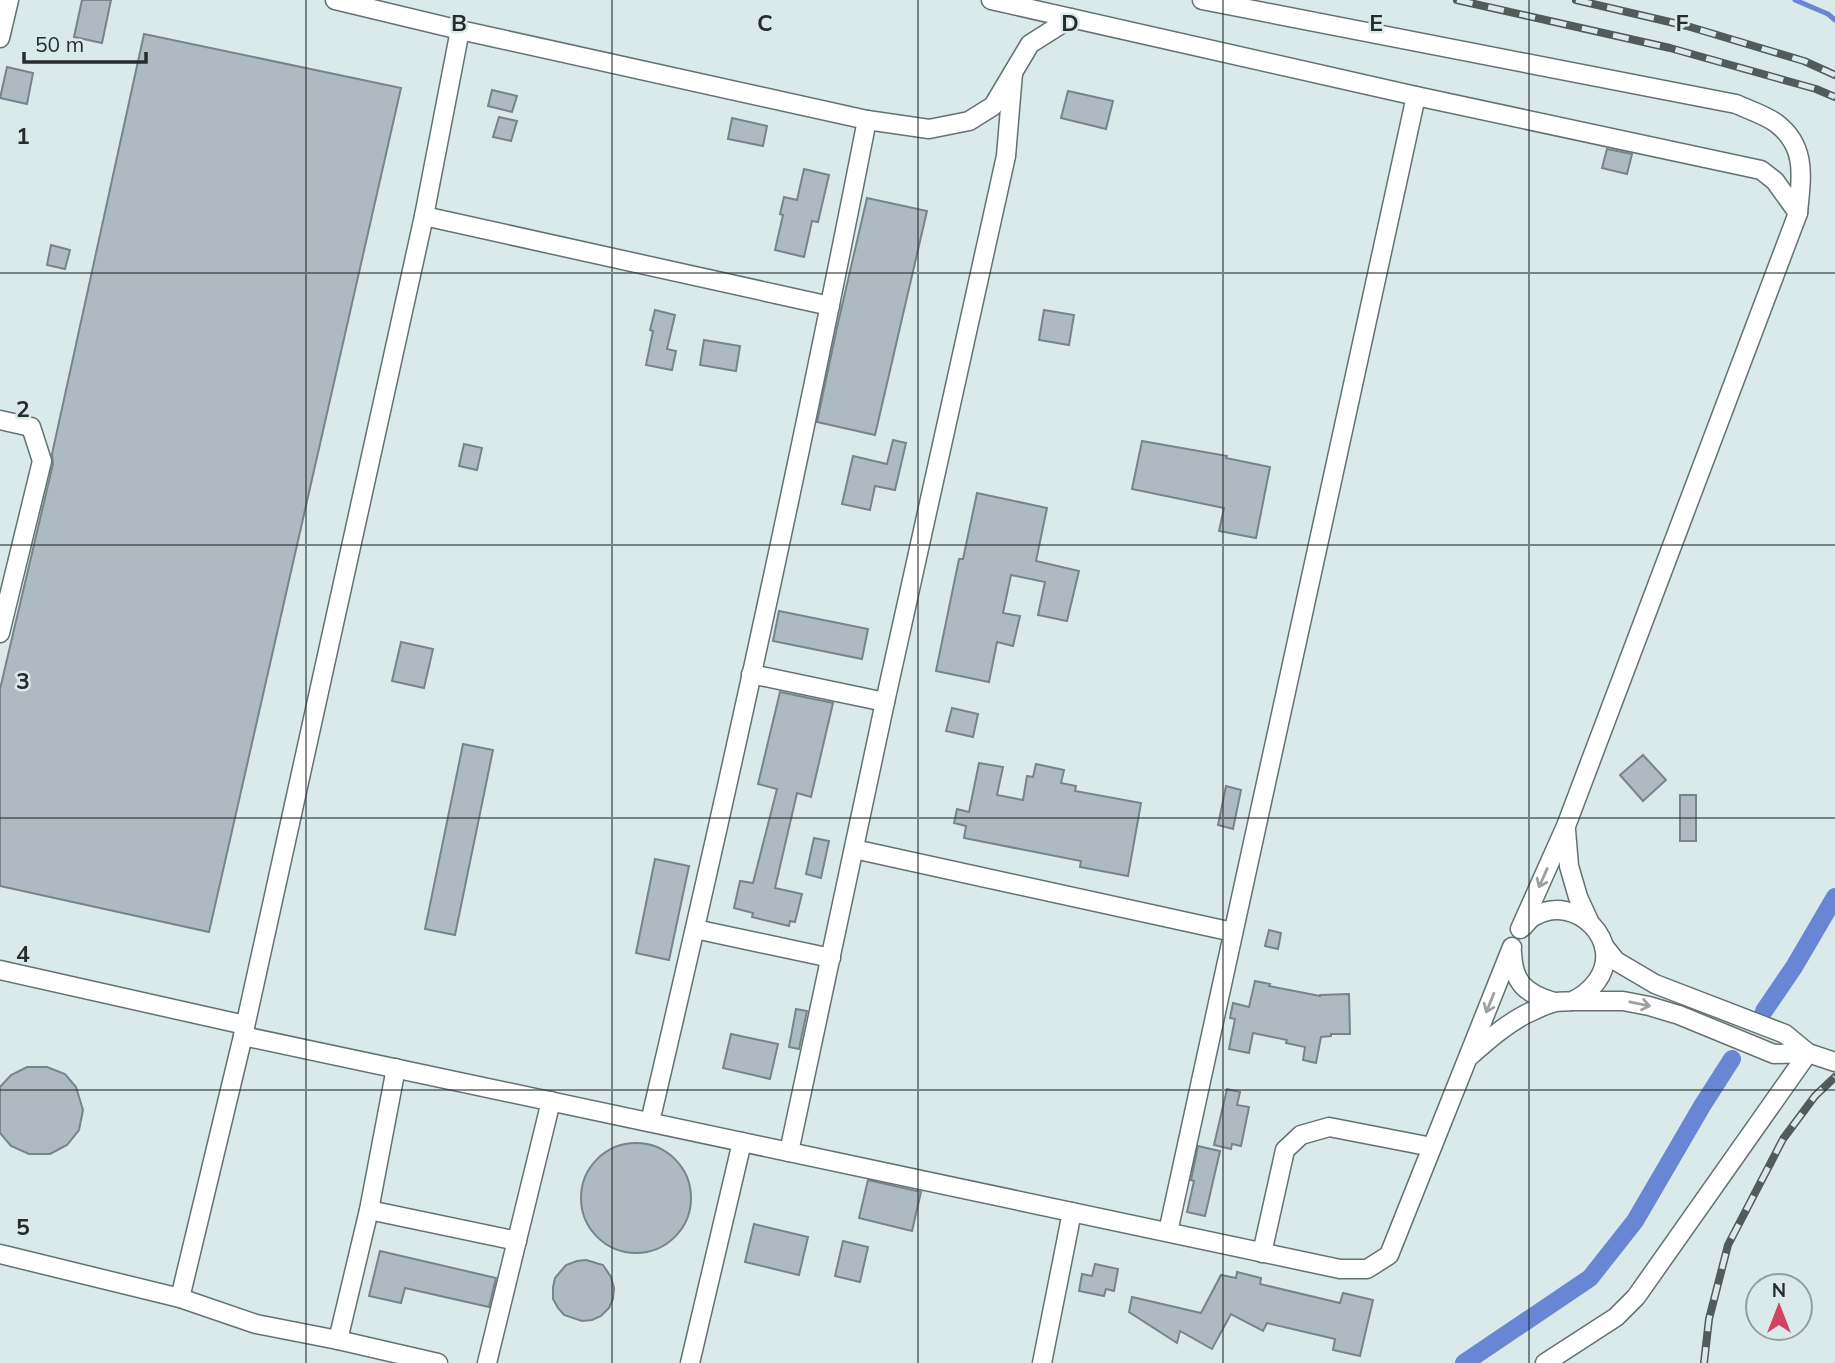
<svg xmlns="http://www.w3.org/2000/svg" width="1835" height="1363" viewBox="0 0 1835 1363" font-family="Mulish,sans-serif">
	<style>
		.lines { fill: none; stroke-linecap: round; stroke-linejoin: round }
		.stream { stroke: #6986d5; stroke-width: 5 }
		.canal { stroke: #6986d5; stroke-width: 18 }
		.building { fill: #aebac1; stroke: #78838a; stroke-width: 2 }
		.minor-casing { stroke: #637172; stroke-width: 21 }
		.minor { stroke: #fff; stroke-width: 18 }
		.rail-casing { stroke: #525a5a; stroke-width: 8 }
		.rail { stroke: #daeaea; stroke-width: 5; stroke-dasharray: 16; stroke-linecap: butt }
		.oneway { stroke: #9ea0a0 }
		.grid { fill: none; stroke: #272d2d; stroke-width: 2; stroke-opacity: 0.55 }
		.grid-label { font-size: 23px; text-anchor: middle; font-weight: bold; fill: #272d2d; stroke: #daeaea; stroke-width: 5; stroke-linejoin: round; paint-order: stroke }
	</style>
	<rect width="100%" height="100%" fill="#daeaea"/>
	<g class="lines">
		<path class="stream" d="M1795,0l33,14 7,6"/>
		<g class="canal">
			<path d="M1764,1011l30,-44 41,-70"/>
			<path d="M1464,1363l126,-85 45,-57 67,-115 30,-47"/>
		</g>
	</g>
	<g class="building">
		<path d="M82,0h29l-9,43 -28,-6z"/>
		<path d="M144,34l257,54 -192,844 -209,-46v-197l53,-225 -1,-10z"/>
		<path d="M7,67l26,6 -6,31 -27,-6z"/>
		<path d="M492,90l25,6 -5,16 -24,-6z"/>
		<path d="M1068,91l45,10 -7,28 -45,-11z"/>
		<path d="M499,117l18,4 -6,20 -18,-4z"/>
		<path d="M732,118l35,8 -4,20 -35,-7z"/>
		<path d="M1607,149l25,5 -5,20 -25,-6z"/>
		<path d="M804,169l25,6 -11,47 -6,-1 -8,36 -29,-7 8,-35 -3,-1 4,-17 13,3z"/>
		<path d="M867,198l60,13 -52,224 -58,-13 21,-99z"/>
		<path d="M51,245l19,5 -5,19 -18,-4z"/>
		<path d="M655,310l20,5 -8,34 9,2 -4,19 -26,-5 7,-34 -3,-1z"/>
		<path d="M1044,310l30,5 -5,30 -30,-5z"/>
		<path d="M704,340l36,6 -4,25 -36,-6z"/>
		<path d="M893,440l13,3 -11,47 -20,-4 -5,24 -28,-6 11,-48 34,8z"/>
		<path d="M1142,441l85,15 -1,2 44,9 -14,71 -37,-7 5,-23 -92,-19z"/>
		<path d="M464,444l18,4 -5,22 -18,-4z"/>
		<path d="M977,493l70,15 -11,53 43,10 -12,50 -29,-6 7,-33 -34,-7 -8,38 17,3 -7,30 -16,-4 -8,40 -53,-11 23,-112h4z"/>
		<path d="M779,611l89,18 -6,30 -89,-18z"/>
		<path d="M401,642l32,7 -9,39 -32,-7z"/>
		<path d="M780,692l53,11 -22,94 -14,-4 -22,95 27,6 -7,28 -5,-1 -1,5 -37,-9 1,-4 -19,-5 6,-27 13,2 24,-94 -19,-5z"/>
		<path d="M952,708l26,6 -5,23 -27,-6z"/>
		<path d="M463,744l30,6 -38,185 -30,-6z"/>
		<path d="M1643,755l23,25 -23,21 -23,-26z"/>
		<path d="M979,763l24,4 -6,28 26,5 4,-24 6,1 3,-13 28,6 -3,13 15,3 -1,5 66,12 -13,73 -48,-9 1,-6 -117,-23 2,-12 -12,-3 3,-14 12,3z"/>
		<path d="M1226,786l15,4 -8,39 -15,-4z"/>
		<rect x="1680" y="795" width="16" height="46"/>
		<path d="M814,838l15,3 -8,37 -15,-4z"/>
		<path d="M655,859l34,7 -20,94 -33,-7z"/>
		<path d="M1269,930l12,3 -3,16 -13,-3z"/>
		<path d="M1255,981l15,3 -1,2 51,10v-1l29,-1 1,40h-19v2l-10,1 -5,26 -13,-3 2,-13 -19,-4 1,-3 -34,-7 -4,20 -20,-4 6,-30 -5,-1 3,-15 16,4z"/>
		<path d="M796,1009l11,2 -8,38 -10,-2z"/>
		<path d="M731,1034l47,10 -8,35 -47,-11z"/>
		<path d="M27,1067h20l18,7 11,13 7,23 -4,20 -12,15 -17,9h-21l-18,-8 -11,-13v-46l11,-12z"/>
		<path d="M1227,1089l13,3 -3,13 12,2 -8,39 -9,-2 -1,5 -17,-4z"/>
		<circle cx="636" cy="1198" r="55"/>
		<path d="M1198,1146l22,5 -15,65 -18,-4 7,-31 -3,-1z"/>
		<path d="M868,1180l53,12 -9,39 -53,-13z"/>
		<path d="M754,1224l54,13 -9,38 -54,-13z"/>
		<path d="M843,1241l25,6 -8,35 -25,-6z"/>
		<path d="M380,1251l116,27 -7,29 -84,-19 -4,15 -32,-7z"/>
		<path d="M586,1260l17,5 8,12 3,11 -1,11 -4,9 -8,8 -9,4 -10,1 -18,-6 -6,-7 -5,-9v-12l2,-9 11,-13 11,-4z"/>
		<path d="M1095,1264l23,5 -4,22 -8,-2 -2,7 -25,-5 3,-17 10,2z"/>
		<path d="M1237,1272l24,6 -1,6 80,19 3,-10 30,7 -13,56 -27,-6 2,-11 -68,-16 -4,8 -32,-17 -19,35 -32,-18 -3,12 -48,-31 3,-15 69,16 20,-38 15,3z"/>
	</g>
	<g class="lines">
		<g class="minor-casing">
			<g id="minor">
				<path d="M335,0l125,30 407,90 62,9 40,-8 24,-15 37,-62 41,-26"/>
				<path d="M991,0l425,96 345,74 14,11 23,32 -232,613 -46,103"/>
				<path d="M1202,0l534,104c13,6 29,11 40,19 32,24 25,56 22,90"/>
				<path d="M0,38l9,-38"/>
				<path d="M424,216l406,90"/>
				<path d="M0,420l31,7 11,34 -42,172"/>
				<path d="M751,674l134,28"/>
				<path d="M1566,830l3,36 9,31 11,24"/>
				<path d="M854,849l379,83"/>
				<path d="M695,929l136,29"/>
				<path d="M1604,946l12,15 39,23 130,50 23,19 27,9"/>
				<path d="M1512,952c1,31 14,42 42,50"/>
				<path d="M0,970l245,55"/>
				<path d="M1573,1001h50l26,5 30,9 95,39 34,-1"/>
				<path d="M243,1036l1097,233h27l22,-14 123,-308"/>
				<path d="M1470,1056c18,-16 35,-31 56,-42 9,-4 20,-10 30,-12 5,-1 11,0 16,-1 10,-4 19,-12 25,-20 28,-39 -21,-88 -62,-65 -5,2 -8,7 -12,11"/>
				<path d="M650,1122c78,-332 151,-666 217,-1002"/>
				<path d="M789,1152l96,-450 121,-546 7,-83"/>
				<path d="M369,1210l148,31"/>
				<path d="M1168,1232l248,-1136"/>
				<path d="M1262,1253l23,-103 16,-15 28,-8 103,20"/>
				<path d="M0,1254l180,44 76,26 82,16 100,23"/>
				<path d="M180,1298l63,-262 181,-820 36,-186"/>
				<path d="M338,1340l31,-130 27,-142"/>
				<path d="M487,1363l64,-262"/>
				<path d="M690,1363l52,-221"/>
				<path d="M1042,1363l30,-151"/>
				<path d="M1545,1363l71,-46 20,-20 172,-244"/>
			</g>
		</g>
		<use href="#minor" class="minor"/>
		<g class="rail-casing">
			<g id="rail">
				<path d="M1457,0l213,48 146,41 19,8"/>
				<path d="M1576,0l111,26 117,35 31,14"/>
				<path d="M1704,1363l5,-44 19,-74 55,-106 32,-43 20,-19"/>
			</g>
		</g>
		<use href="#rail" class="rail"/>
	</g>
	<defs><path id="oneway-shaft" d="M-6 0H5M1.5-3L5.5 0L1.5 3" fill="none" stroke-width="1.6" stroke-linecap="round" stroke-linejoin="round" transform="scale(1.75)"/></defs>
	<g class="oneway">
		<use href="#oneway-shaft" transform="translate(1543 878) rotate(114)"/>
		<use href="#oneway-shaft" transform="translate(1490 1003) rotate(112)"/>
		<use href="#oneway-shaft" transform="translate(1640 1004) rotate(12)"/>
	</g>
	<path class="grid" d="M306,0v1363M612,0v1363M918,0v1363M1223,0v1363M1529,0v1363M0,273h1835M0,545h1835M0,818h1835M0,1090h1835"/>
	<g class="grid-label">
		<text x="459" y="31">B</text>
		<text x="765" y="31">C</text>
		<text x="1070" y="31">D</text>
		<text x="1376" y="31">E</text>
		<text x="1682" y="31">F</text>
		<text x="23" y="144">1</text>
		<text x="23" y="417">2</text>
		<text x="23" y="689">3</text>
		<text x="23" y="962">4</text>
		<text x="23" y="1235">5</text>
	</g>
	<g transform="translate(1779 1307)"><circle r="33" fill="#daeaea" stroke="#929e9e" stroke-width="2"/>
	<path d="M0-5L12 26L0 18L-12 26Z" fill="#d24262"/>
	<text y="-10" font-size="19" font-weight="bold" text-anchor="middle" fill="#272d2d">N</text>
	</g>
	<path d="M24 52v10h122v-10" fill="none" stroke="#272d2d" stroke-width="3.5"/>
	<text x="35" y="52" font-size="21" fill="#272d2d" stroke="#daeaea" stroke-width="5" paint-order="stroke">50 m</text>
</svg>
